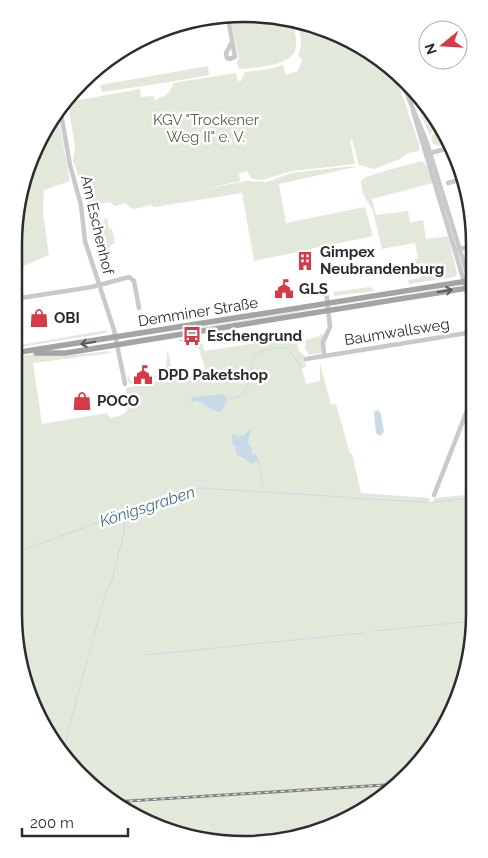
<svg xmlns="http://www.w3.org/2000/svg" width="488" height="858" viewBox="0 0 488 858" font-family="Raleway,sans-serif">
	<style>
		.green { fill: #e2e8da; fill-rule: evenodd }
		.water { fill: #c7dbe7 }
		.lines { fill: none; stroke-linecap: round; stroke-linejoin: round }
		.stream { stroke: #c7dbe7; stroke-width: 1 }
		.minor { stroke: #c9c9c9; stroke-width: 4.5 }
		.major { stroke: #a4a4a4; stroke-width: 5.5 }
		.rail-casing { stroke: #818181; stroke-width: 3 }
		.rail { stroke: #fff; stroke-width: 1; stroke-dasharray: 4; stroke-linecap: butt }
		.oneway { stroke: #5c5c5c }
		.labels { text-anchor: middle; stroke-width: 5; stroke-linejoin: round; paint-order: stroke }
		.park-label { font-size: 15px; fill: #4f633d; stroke: #fff }
		.street-label { font-size: 15px; fill: #2c2c2c; stroke: #fff }
		.poi-label { font-size: 15px; font-weight: bold; fill: #2c2c2c; stroke: #fff; text-anchor: start }
		.water-label { font-size: 16px; font-style: italic; fill: #416c86; stroke: #fff }
		.rim { fill: none; stroke: #2c2c2c; stroke-width: 2.5 }
	</style>
	<rect width="100%" height="100%" fill="#fff"/>
	<g class="green">
		<path d="M230,18l62,1c2,10 6,21 3,31 -4,16 -41,18 -56,19l-2,-7 2,-3z"/>
		<path d="M296,21l76,31 25,28 22,64v7l-11,2 -8,6 -26,10 -15,-4 -7,-26 -2,2 5,23 -62,7 -31,9 -10,-1 -5,-8 -8,2 1,8 -41,9 47,-9 21,1 24,-9 63,-7 1,1 -76,17 7,39 79,-16 8,29 -119,25 -12,-68 -87,14 -5,-2 -16,4 -4,-1 -5,-5 -10,3 -5,-4 -19,3 -3,-3 -15,-41 2,-14 -7,-45 72,-13 1,8 12,-1 3,5 2,-3c8,-1 13,-6 15,-15l63,-10 2,8h3l4,-9 24,-3 14,-4 3,10 12,-4 4,-11 -4,-6c7,-10 1,-22 -2,-33z"/>
		<path d="M208,66l1,9 -45,8 -62,9 -2,-7z"/>
		<path d="M416,99l21,23 -7,14c-4,-12 -12,-24 -14,-37z"/>
		<path d="M57,111l13,70 -26,9 -1,24 6,41 -35,15v-41l12,-59 26,-54z"/>
		<path d="M438,123l5,6 5,16 -9,1 -6,-2 -2,-6z"/>
		<path d="M422,161l4,4 7,18 -61,16 4,16 32,-4 2,12 13,-3 3,19 22,-3 9,38 -2,3 -46,7 -1,-4 13,-2 -1,-8h-3l-2,-11 3,-1 -3,-15 -33,6 -9,-38 -10,-17 -2,-13 5,-4 22,-7z"/>
		<path d="M90,217l3,14 12,-2 -1,-10 6,-1 -3,2 2,9h3l3,14 -4,2 -5,9 -3,-22 -12,2z"/>
		<path d="M370,287l5,4 -41,5v-4z"/>
		<path d="M321,307l-28,6 -166,28v-1z"/>
		<path d="M107,330l-1,3 -92,15v-2z"/>
		<path d="M320,334l4,1 -3,18 -12,2 -4,-7 1,-8 14,-4z"/>
		<path d="M201,336l3,15 81,-12 12,3 2,9 6,5 1,10 -4,3 4,15 14,-3v-18l11,42 5,-1 14,50h2l9,39 69,5 -1,4h4l2,-4 39,-4v135l-12,59 -26,54 -36,40 -289,19 -50,-47 -35,-66 -12,-74v-258l29,-2 23,2 42,-5 3,2 -78,10 9,61 65,-11 3,5c22,-3 18,-11 16,-30l31,-7 17,-2 5,1 28,-6 -10,-31 -10,1 -10,-4zM215,394l11,10 -10,8 -15,-9h-6l-2,-5zM250,430l-2,13 4,10 -9,7 -7,-6v-7l-4,-3v-9l10,1z"/>
		<path d="M168,351l5,25 -26,3 -16,5 -3,-2 -1,-5 2,-1 2,6 32,-7 3,-3 1,-20z"/>
		<path d="M397,785l-65,42 -73,17 -75,-8 -70,-32z"/>
	</g>
	<g class="water">
		<path d="M222,394l3,2 2,5 -5,10 -6,1 -15,-9 -11,-2 3,-4z"/>
		<path d="M378,410l3,4 3,18 -4,4 -4,-3 -2,-21z"/>
		<path d="M251,429l-3,14 4,5v5l5,3 2,4 -7,4c-6,-5 -10,-5 -16,-10v-7l-4,-3v-10l10,2z"/>
	</g>
	<g class="lines">
		<g class="stream">
			<path d="M227,399c33,-2 17,-33 30,-45 4,-4 10,-4 15,-5 5,-1 10,-2 15,-1l14,18"/>
			<path d="M258,461l5,24"/>
			<path d="M347,498l80,4"/>
			<path d="M433,502l41,-4"/>
			<path d="M14,553l149,-54 38,-11 143,9"/>
			<path d="M374,631l100,-10"/>
			<path d="M94,636l12,-45 5,-8 13,-51 1,-19"/>
			<path d="M89,655l4,-14"/>
			<path d="M146,655l217,-22"/>
			<path d="M62,755l25,-95"/>
		</g>
		<g class="minor">
			<path d="M228,18l7,39 -6,2 -2,-1 -1,-5 6,-11"/>
			<path d="M404,87l22,53 41,133v10"/>
			<path d="M60,108l10,57 11,40 4,36 29,89 11,54"/>
			<path d="M413,111l48,160 5,17 8,53"/>
			<path d="M427,154l22,-6"/>
			<path d="M448,183l11,-3"/>
			<path d="M458,249l16,-3"/>
			<path d="M14,299l78,-12 37,-10 5,4 5,27"/>
			<path d="M324,356l-1,-14 7,-15 -4,-37"/>
			<path d="M306,359l167,-27"/>
			<path d="M434,495l40,-102"/>
		</g>
		<g class="major">
			<path d="M14,353l460,-73"/>
			<path d="M36,353h30l408,-66"/>
		</g>
		<g class="rail-casing">
			<path id="rail" d="M113,802l286,-18"/>
		</g>
		<use href="#rail" class="rail"/>
	</g>
	<defs><path id="oneway-shaft" d="M-6 0H5M1.5-3L5.5 0L1.5 3" fill="none" stroke-width="1.6" stroke-linecap="round" stroke-linejoin="round" transform="scale(1.25)"/></defs>
	<g class="oneway">
		<use href="#oneway-shaft" transform="translate(445 291) rotate(-9)"/>
		<use href="#oneway-shaft" transform="translate(88 343) rotate(171)"/>
	</g>
	<defs>
		<g id="building-bare" transform="scale(1.5)"><path d="M-4-6H4V6H1V3H-1V6H-4ZM-2.5-4.3h1.7v1.8h-1.7ZM.8-4.3h1.7v1.8H.8ZM-2.5-1h1.7V.8h-1.7ZM.8-1h1.7V.8H.8Z" fill="#d73a47" stroke="#fff" stroke-width="2.5" paint-order="stroke"/></g>
		<g id="civic-bare" transform="scale(1.5)"><path d="M-.6-6.5H3V-4.5H.6V-3L4-1V1h2V6H-6V1h2V-1L-.6-3ZM-1.2 2.5V6h2.4V2.5Z" fill="#d73a47" stroke="#fff" stroke-width="2.5" paint-order="stroke"/></g>
		<g id="shop-bare" transform="scale(1.5)"><path d="M-5-2.5h2.3a2.7 3.5 0 0 1 5.4 0H5L5.5 6h-11ZM-1.5-2.5h3a1.5 2.3 0 0 0-3 0Z" fill="#d73a47" stroke="#fff" stroke-width="2.5" paint-order="stroke"/></g>
		<g id="bus-bare" transform="scale(1.5)"><path d="M-5-6H5V4H4V6H2V4H-2V6H-4V4H-5ZM-3.5-4V0h7V-4ZM-3.5 1.2v1.5H-2V1.2ZM2 1.2v1.5H3.5V1.2Z" fill="#d73a47" stroke="#fff" stroke-width="2.5" paint-order="stroke"/></g>
	</defs>
	<g fill-rule="evenodd">
		<use href="#building-bare" x="305" y="261"/>
		<use href="#civic-bare" x="284" y="289"/>
		<use href="#shop-bare" x="39" y="318"/>
		<use href="#bus-bare" x="192" y="336"/>
		<use href="#civic-bare" x="143" y="375"/>
		<use href="#shop-bare" x="82" y="401"/>
	</g>
	<g class="labels">
		<g class="park-label">
			<text x="206" y="125">KGV "Trockener<tspan x="206" dy="17">Weg II" e. V.</tspan></text>
		</g>
		<g class="street-label">
			<text transform="translate(97 225) rotate(77)" y="5">Am Eschenhof</text>
			<text transform="translate(198 312) rotate(-9)" y="5">Demminer Straße</text>
			<text transform="translate(397 332) rotate(-9)" y="5">Baumwallsweg</text>
		</g>
		<g class="poi-label">
			<text x="320" y="257">Gimpex<tspan x="320" dy="17">Neubrandenburg</tspan></text>
			<text x="299" y="294">GLS</text>
			<text x="54" y="323">OBI</text>
			<text x="207" y="341">Eschengrund</text>
			<text x="158" y="380">DPD Paketshop</text>
			<text x="97" y="406">POCO</text>
		</g>
		<g class="water-label">
			<text transform="translate(147 506) rotate(-18)" y="6">Königsgraben</text>
		</g>
	</g>
	<path d="M0 0H488V858H0ZM244 22H244A222 222 0 0 1 466 244V614A222 222 0 0 1 244 836H244A222 222 0 0 1 22 614V244A222 222 0 0 1 244 22Z" fill="#fff" fill-rule="evenodd"/>
	<path class="rim" d="M244 22H244A222 222 0 0 1 466 244V614A222 222 0 0 1 244 836H244A222 222 0 0 1 22 614V244A222 222 0 0 1 244 22Z"/>
	<g transform="translate(443 45) rotate(252)"><circle r="24" fill="#ffffff" stroke="#ababab"/>
	<path d="M0-4L9 19L0 12L-9 19Z" fill="#d73a47"/>
	<text y="-8" font-size="14" font-weight="bold" text-anchor="middle" fill="#2c2c2c">N</text>
	</g>
	<path d="M22 828v8h106v-8" fill="none" stroke="#2c2c2c" stroke-width="2.5"/>
	<text x="30" y="828" font-size="15" fill="#2c2c2c" stroke="#ffffff" stroke-width="4" paint-order="stroke">200 m</text>
</svg>
